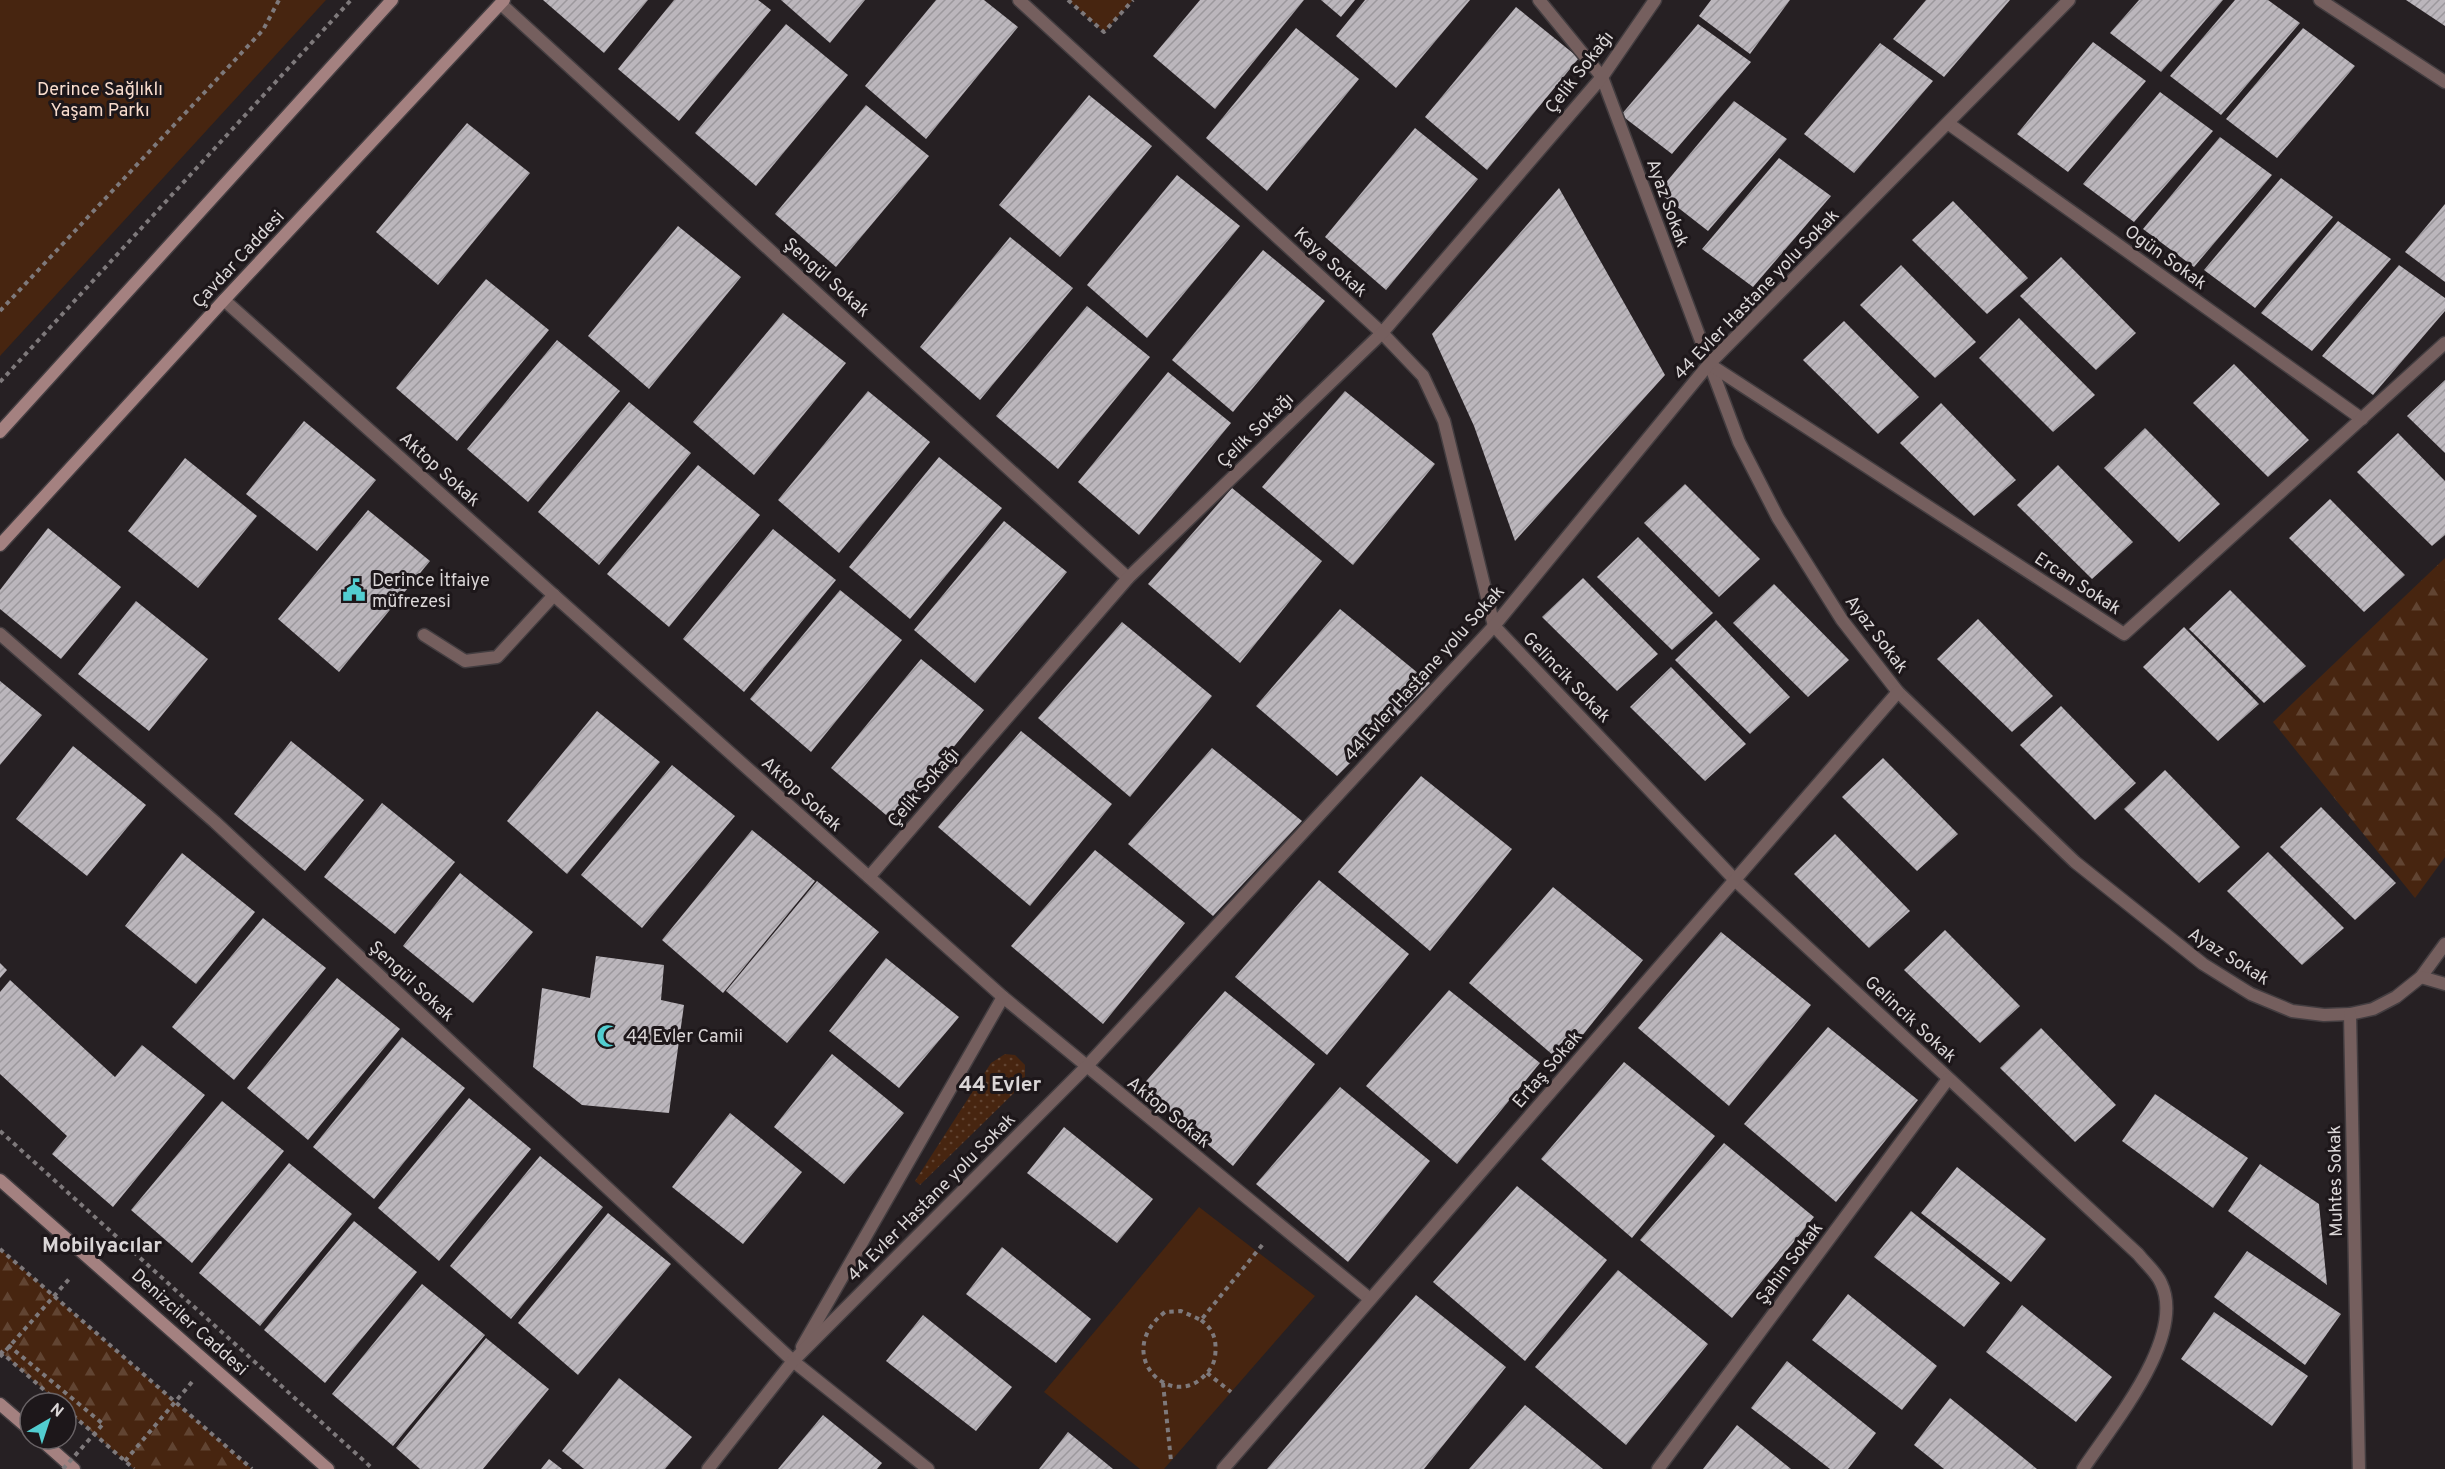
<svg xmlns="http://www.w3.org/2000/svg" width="2445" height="1469" viewBox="0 0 2445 1469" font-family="Overpass,sans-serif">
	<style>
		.grass { fill: url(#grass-dots) }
		.forest { fill: url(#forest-firs) }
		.park { fill: #472510 }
		.building { fill: url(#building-hatch) }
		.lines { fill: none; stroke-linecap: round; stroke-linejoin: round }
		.lane-casing { stroke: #433d40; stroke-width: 15 }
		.street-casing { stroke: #433d40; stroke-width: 15 }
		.secondary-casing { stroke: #433d40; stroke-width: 15 }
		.path { stroke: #7e797b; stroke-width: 4; stroke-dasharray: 4.5 4.5; stroke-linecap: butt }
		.lane { stroke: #755f5e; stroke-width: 12 }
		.street { stroke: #755f5e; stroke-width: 12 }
		.secondary { stroke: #a48180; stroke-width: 12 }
		.path-bridge { stroke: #7e797b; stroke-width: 4; stroke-dasharray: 4.5 4.5; stroke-linecap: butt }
		.labels { text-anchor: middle; stroke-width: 6; stroke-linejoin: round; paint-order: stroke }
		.street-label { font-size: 18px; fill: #dad6d7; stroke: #1d171a }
		.park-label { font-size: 18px; fill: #f8dccd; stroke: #1d171a }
		.poi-label { font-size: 18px; fill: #dad6d7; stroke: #1d171a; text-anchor: start }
		.quarter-label { font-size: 21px; font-weight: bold; fill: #dad6d7; stroke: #1d171a }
	</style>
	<defs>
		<pattern id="grass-dots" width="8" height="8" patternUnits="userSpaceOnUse" patternTransform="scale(1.5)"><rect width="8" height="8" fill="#472510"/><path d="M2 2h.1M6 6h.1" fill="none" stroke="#614432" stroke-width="1.8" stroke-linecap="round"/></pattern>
		<pattern id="forest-firs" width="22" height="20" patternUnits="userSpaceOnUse" patternTransform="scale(1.5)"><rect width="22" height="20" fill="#472510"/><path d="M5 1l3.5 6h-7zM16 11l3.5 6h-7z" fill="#614432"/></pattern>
		<pattern id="building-hatch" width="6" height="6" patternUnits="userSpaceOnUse" patternTransform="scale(1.5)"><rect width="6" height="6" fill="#bbb6bc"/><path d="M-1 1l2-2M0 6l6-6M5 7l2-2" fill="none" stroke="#9c989d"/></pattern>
	</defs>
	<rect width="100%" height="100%" fill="#262023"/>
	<path class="grass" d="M1005,1054l10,1 10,10v12l-3,8 -102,100 -5,-4 76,-118z"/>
	<g class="forest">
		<path d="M2445,558v299l-30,41 -142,-176z"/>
		<path d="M0,1249l252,220h-118l-68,-60v-6h-7l-59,-52z"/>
	</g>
	<g class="park">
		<path d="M0,0h326l-326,356z"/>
		<path d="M1068,0h65l-29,32z"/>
		<path d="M1199,1207l116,89 -151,173h-24l-96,-77z"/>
	</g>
	<g class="building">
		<path d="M543,0h105l-44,53z"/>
		<path d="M674,0h84l13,10 -92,111 -61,-52z"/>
		<path d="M781,0h84l-35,43z"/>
		<path d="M936,0h48l34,27 -92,112 -61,-53z"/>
		<path d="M1200,0h104l-89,109 -62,-53z"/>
		<path d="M1321,0h34l-14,17z"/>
		<path d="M1365,0h105l-74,88 -60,-52z"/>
		<path d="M1711,0h79l-40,54 -51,-38z"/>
		<path d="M1926,0h84l-66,77 -51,-38z"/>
		<path d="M2139,0h84l-62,72 -51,-39z"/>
		<path d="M2235,0h33l32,23 -79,92 -51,-39z"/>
		<path d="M2406,0h39v26z"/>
		<path d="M1516,7l63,51 -92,112 -62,-53z"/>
		<path d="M786,24l62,51 -92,111 -61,-53z"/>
		<path d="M1698,24l53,38 -79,92 -51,-39z"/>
		<path d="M1296,28l63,51 -92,112 -61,-53z"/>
		<path d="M2303,28l52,38 -78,92 -51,-39z"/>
		<path d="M2093,42l53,39 -78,91 -51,-38z"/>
		<path d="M1880,43l53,38 -79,92 -50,-39z"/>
		<path d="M2160,92l53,39 -79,91 -51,-38z"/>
		<path d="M1089,95l63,51 -92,111 -61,-52z"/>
		<path d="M1734,101l53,38 -79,92 -50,-39z"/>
		<path d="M866,105l63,51 -93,111 -61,-53z"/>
		<path d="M467,123l63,50 -92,112 -62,-53z"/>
		<path d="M1415,128l63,51 -92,111 -61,-53z"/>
		<path d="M2220,137l52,38 -78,92 -51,-38z"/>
		<path d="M1779,158l52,38 -78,91 -51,-38z"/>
		<path d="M1177,175l63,51 -93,112 -60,-53z"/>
		<path d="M2281,178l52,39 -78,91 -51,-38z"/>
		<path d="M1559,188l106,187 -150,166 -41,-115 -42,-92z"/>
		<path d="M1953,201l75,77 -41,36 -75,-74z"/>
		<path d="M2445,204v78l-40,-30z"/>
		<path d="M2338,221l53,38 -79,92 -51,-38z"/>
		<path d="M678,226l63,51 -92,112 -61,-53z"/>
		<path d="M1010,237l63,51 -93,112 -60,-53z"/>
		<path d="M1263,250l62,51 -92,111 -61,-52z"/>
		<path d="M2061,257l75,76 -40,37 -76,-74z"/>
		<path d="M1901,265l75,77 -41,36 -75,-73z"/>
		<path d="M2399,265l46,33v13l-72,84 -51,-39z"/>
		<path d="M486,279l63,51 -92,111 -61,-53z"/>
		<path d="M1087,306l63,51 -92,112 -62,-53z"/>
		<path d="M783,313l63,50 -92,112 -61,-53z"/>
		<path d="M2019,318l76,77 -42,37 -74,-74z"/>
		<path d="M1844,321l75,76 -41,37 -75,-74z"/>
		<path d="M557,340l63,51 -92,111 -61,-53z"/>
		<path d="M2234,364l75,76 -41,37 -75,-74z"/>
		<path d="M1168,372l63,51 -92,112 -61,-53z"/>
		<path d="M2445,380v73l-38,-37z"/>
		<path d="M868,391l62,51 -91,111 -61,-53z"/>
		<path d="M1345,391l90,73 -82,101 -91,-78z"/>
		<path d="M629,402l62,51 -92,112 -61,-53z"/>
		<path d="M1941,403l75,77 -42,36 -74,-73z"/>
		<path d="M304,421l72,59 -59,71 -71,-57z"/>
		<path d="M2145,428l75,76 -41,38 -75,-74z"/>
		<path d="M2398,433l47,48v54l-13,11 -75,-74z"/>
		<path d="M939,457l63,51 -92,111 -61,-52z"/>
		<path d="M185,458l72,58 -59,72 -70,-57z"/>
		<path d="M698,465l62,50 -91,112 -62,-53z"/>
		<path d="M2058,465l75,77 -41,37 -75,-74z"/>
		<path d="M1685,484l75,75 -41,38 -75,-74z"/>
		<path d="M1232,488l90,73 -82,102 -92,-79z"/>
		<path d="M2330,499l75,76 -41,37 -75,-74z"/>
		<path d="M368,510l62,51 -91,111 -61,-53z"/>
		<path d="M1004,521l63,51 -92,111 -61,-53z"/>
		<path d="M48,528l73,59 -60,72 -61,-50v-19z"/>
		<path d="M773,529l63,51 -92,112 -61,-53z"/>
		<path d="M1638,537l75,76 -41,37 -75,-73z"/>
		<path d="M1583,578l75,76 -41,37 -75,-74z"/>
		<path d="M1774,584l75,76 -41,37 -75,-74z"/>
		<path d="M840,590l62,50 -91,112 -61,-53z"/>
		<path d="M2230,590l76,76 -42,37 -75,-74z"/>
		<path d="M136,601l72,58 -59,72 -71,-57z"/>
		<path d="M1340,609l90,74 -93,93 -81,-70z"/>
		<path d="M1978,619l75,77 -41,36 -75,-73z"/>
		<path d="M1716,620l74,77 -40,37 -75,-74z"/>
		<path d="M1122,622l90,74 -82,101 -92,-79z"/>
		<path d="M2184,627l75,77 -41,37 -75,-74z"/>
		<path d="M921,659l63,51 -91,111 -62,-53z"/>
		<path d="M1671,667l75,77 -41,37 -75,-74z"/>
		<path d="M0,681l42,34 -42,50z"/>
		<path d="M2061,706l75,77 -41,37 -75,-75z"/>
		<path d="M597,711l63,51 -93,112 -60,-53z"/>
		<path d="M1021,731l91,73 -82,102 -92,-79z"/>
		<path d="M291,741l73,59 -59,71 -71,-57z"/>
		<path d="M73,746l73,59 -59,71 -71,-57z"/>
		<path d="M1212,748l90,73 -89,95 -85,-72z"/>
		<path d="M1883,758l75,76 -41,37 -75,-74z"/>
		<path d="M672,765l63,51 -93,112 -61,-53z"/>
		<path d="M2165,770l75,77 -41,36 -75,-74z"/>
		<path d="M1421,776l91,73 -82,102 -92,-79z"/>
		<path d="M382,803l73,59 -60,72 -71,-57z"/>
		<path d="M2321,807l75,76 -41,37 -75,-73z"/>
		<path d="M752,830l63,51 -92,112 -61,-53z"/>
		<path d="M1835,834l75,77 -41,37 -75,-74z"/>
		<path d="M1095,850l90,73 -82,101 -92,-78z"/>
		<path d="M2268,852l76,76 -42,37 -75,-74z"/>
		<path d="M182,853l73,59 -59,72 -71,-58z"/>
		<path d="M460,873l73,59 -60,71 -70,-57z"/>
		<path d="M1319,880l90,74 -82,101 -92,-78z"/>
		<path d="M817,881l62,51 -92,111 -61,-52z"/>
		<path d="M1553,887l90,73 -82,102 -92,-79z"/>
		<path d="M263,918l63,50 -92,112 -62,-53z"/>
		<path d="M1945,930l75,76 -40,37 -76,-73z"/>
		<path d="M1721,932l90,73 -82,101 -91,-78z"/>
		<path d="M596,956l68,9 -3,35 23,5 -15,108 -87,-8 -49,-38 9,-79 48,10z"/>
		<path d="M886,958l73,59 -60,71 -70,-57z"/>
		<path d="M0,963l7,7 -7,8z"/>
		<path d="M337,978l63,51 -92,111 -61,-52z"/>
		<path d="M10,980l105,97 27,-32 63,50 -92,112 -61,-53 15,-18 -67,-62v-82z"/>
		<path d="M1449,990l91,73 -83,101 -91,-78z"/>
		<path d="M1225,991l90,73 -82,102 -92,-79z"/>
		<path d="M1828,1027l90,73 -82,102 -92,-78z"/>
		<path d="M2041,1028l75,77 -41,37 -75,-74z"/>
		<path d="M402,1037l63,51 -91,111 -61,-52z"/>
		<path d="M832,1054l72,59 -60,71 -70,-57z"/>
		<path d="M1624,1062l91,74 -83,102 -91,-79z"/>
		<path d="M1340,1087l90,74 -82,101 -92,-78z"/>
		<path d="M2155,1094l93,64 -35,50 -91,-67z"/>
		<path d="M469,1098l62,51 -92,112 -61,-53z"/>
		<path d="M222,1101l62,50 -92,112 -61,-53z"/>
		<path d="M730,1113l72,59 -59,72 -71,-57z"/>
		<path d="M1064,1127l89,72 -36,44 -90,-70z"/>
		<path d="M1724,1143l90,74 -82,101 -92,-78z"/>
		<path d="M540,1156l63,51 -92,112 -61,-53z"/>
		<path d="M289,1163l63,51 -92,112 -61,-53z"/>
		<path d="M2260,1164l59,40 8,81 -99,-74z"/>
		<path d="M1957,1167l89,72 -35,43 -90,-69z"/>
		<path d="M1517,1186l90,74 -82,101 -92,-79z"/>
		<path d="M1911,1211l89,72 -36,44 -90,-70z"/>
		<path d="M608,1213l63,51 -93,111 -60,-52z"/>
		<path d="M354,1221l63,51 -92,111 -61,-53z"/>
		<path d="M1002,1247l89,72 -35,44 -90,-69z"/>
		<path d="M2247,1251l94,63 -36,51 -91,-68z"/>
		<path d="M1618,1270l90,74 -82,101 -91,-78z"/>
		<path d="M422,1284l63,51 -92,111 -61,-52z"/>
		<path d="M1848,1294l89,72 -35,44 -90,-70z"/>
		<path d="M1416,1295l90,72 -82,102h-157z"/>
		<path d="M2022,1305l90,72 -36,45 -90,-70z"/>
		<path d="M2214,1312l94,64 -36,50 -91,-67z"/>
		<path d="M923,1315l89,72 -36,44 -90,-70z"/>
		<path d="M486,1338l63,51 -66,80h-63l-24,-21z"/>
		<path d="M1787,1361l89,72 -28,36h-18l-79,-61z"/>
		<path d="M619,1378l73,59 -27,32h-81l-22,-18z"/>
		<path d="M1950,1398l87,71h-93l-30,-24z"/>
		<path d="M1525,1405l78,64h-134z"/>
		<path d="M823,1415l59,48 -5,6h-99z"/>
		<path d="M1737,1425l54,44h-88z"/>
		<path d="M1068,1432l45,37h-74z"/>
		<path d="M549,1459l13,10h-21z"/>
	</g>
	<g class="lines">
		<g class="lane-casing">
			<path id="lane" d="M424,635l41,26 32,-4 57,-62"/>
		</g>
		<g class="street-casing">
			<g id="street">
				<path d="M1019,0l363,333 41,43 21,45 50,205"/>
				<path d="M1539,0l63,77 137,365 39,76 64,102 56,72 177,170 128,102 48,30 41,17 32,4 26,-1 23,-5 23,-12 25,-20 24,-33"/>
				<path d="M2320,0l125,82"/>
				<path d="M501,4l627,574"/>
				<path d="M1949,124l413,295"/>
				<path d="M224,300l779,697 367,302"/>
				<path d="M1709,364l415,270 321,-291"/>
				<path d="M1494,626l242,255 402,373c7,9 19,19 23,29 26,54 -49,142 -78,186"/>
				<path d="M0,634l215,188 578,539 135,108"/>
				<path d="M869,877l259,-299 254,-245 220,-256 53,-77"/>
				<path d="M2421,977l24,7"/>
				<path d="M2350,1014l9,455"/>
				<path d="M802,1347l201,-350"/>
				<path d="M708,1469l85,-108 293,-294 408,-441 215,-262 360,-364"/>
				<path d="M1223,1469l675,-777"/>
				<path d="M1658,1469l290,-390"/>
			</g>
		</g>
		<g class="secondary-casing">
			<g id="secondary">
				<path d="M0,432l392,-432"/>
				<path d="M0,545l224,-245 280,-300"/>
				<path d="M0,1180l328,289"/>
				<path d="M0,1404l30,26"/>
				<path d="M40,1439l34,30"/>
			</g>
		</g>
		<g class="path">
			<path d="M1068,0l36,32 29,-32"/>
			<path d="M0,311l263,-281 16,-30"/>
			<path d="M0,382l351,-382"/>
			<path d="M0,1131l373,338"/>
			<path d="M0,1249l252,220"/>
			<path d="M1201,1320c13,10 16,20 14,37 -1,7 -6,15 -12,20 -34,33 -91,-24 -38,-65l16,-1 20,9 62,-76"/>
			<path d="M8,1345l95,79"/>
			<path d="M0,1351l59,52"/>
			<path d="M0,1357l70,-79"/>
			<path d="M1207,1373l24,19"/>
			<path d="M1163,1383l8,78"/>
			<path d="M66,1409l68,60"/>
			<path d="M125,1461l67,-79"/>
		</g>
		<use href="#lane" class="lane"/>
		<use href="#street" class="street"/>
		<use href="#secondary" class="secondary"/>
		<path class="path-bridge" d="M63,1469l40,-45"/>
	</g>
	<defs>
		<g id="civic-bare" transform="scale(1.8)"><path d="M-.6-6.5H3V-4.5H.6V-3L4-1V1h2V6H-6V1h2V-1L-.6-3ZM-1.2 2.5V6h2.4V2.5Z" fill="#52cdd0" stroke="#1d171a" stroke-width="2.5" paint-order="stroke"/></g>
		<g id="mosque-bare" transform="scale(1.8)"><path d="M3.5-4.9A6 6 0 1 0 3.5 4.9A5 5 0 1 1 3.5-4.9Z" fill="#52cdd0" stroke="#1d171a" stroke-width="2.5" paint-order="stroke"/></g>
	</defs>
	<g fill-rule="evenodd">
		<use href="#civic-bare" x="354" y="590"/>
		<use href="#mosque-bare" x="608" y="1036"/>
	</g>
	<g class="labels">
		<g class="street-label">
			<text transform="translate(1579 72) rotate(-52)" y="6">Çelik Sokağı</text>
			<text transform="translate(1668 203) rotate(70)" y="6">Ayaz Sokak</text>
			<text transform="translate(2166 257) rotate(36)" y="6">Ogün Sokak</text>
			<text transform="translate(238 259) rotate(-47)" y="6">Çavdar Caddesi</text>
			<text transform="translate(1331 262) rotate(43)" y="6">Kaya Sokak</text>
			<text transform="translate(827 277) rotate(42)" y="6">Şengül Sokak</text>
			<text transform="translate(1756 294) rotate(-46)" y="6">44 Evler Hastane yolu Sokak</text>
			<text transform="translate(1255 430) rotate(-44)" y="6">Çelik Sokağı</text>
			<text transform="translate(440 469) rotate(42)" y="6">Aktop Sokak</text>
			<text transform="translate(2078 583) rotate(33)" y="6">Ercan Sokak</text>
			<text transform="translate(1877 634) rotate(53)" y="6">Ayaz Sokak</text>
			<text transform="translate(1424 673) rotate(-48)" y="6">44 Evler Hastane yolu Sokak</text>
			<text transform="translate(1567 677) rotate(46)" y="6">Gelincik Sokak</text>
			<text transform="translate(923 787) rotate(-49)" y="6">Çelik Sokağı</text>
			<text transform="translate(802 794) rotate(42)" y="6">Aktop Sokak</text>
			<text transform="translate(2229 956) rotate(32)" y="6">Ayaz Sokak</text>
			<text transform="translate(412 981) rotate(43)" y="6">Şengül Sokak</text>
			<text transform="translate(1911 1019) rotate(43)" y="6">Gelincik Sokak</text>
			<text transform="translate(1547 1069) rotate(-49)" y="6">Ertaş Sokak</text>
			<text transform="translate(1169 1112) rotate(39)" y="6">Aktop Sokak</text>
			<text transform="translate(2335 1181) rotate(-91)" y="6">Muhtes Sokak</text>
			<text transform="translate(931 1197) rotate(-45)" y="6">44 Evler Hastane yolu Sokak</text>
			<text transform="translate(1789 1263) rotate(-53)" y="6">Şahin Sokak</text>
			<text transform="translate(190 1322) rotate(42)" y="6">Denizciler Caddesi</text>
		</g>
		<g class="park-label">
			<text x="100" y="95">Derince Sağlıklı<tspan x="100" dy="21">Yaşam Parkı</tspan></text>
		</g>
		<g class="poi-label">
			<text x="372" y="586">Derince İtfaiye<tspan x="372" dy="21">müfrezesi</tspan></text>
			<text x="626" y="1042">44 Evler Camii</text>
		</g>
		<g class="quarter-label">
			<text x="1000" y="1091">44 Evler</text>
			<text x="102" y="1252">Mobilyacılar</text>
		</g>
	</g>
	<g transform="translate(48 1421) rotate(39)"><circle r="28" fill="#1d171a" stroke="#696366" stroke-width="1.5"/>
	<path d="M0-4.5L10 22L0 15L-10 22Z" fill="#52cdd0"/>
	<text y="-9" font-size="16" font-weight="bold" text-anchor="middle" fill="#dad6d7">N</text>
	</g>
</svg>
